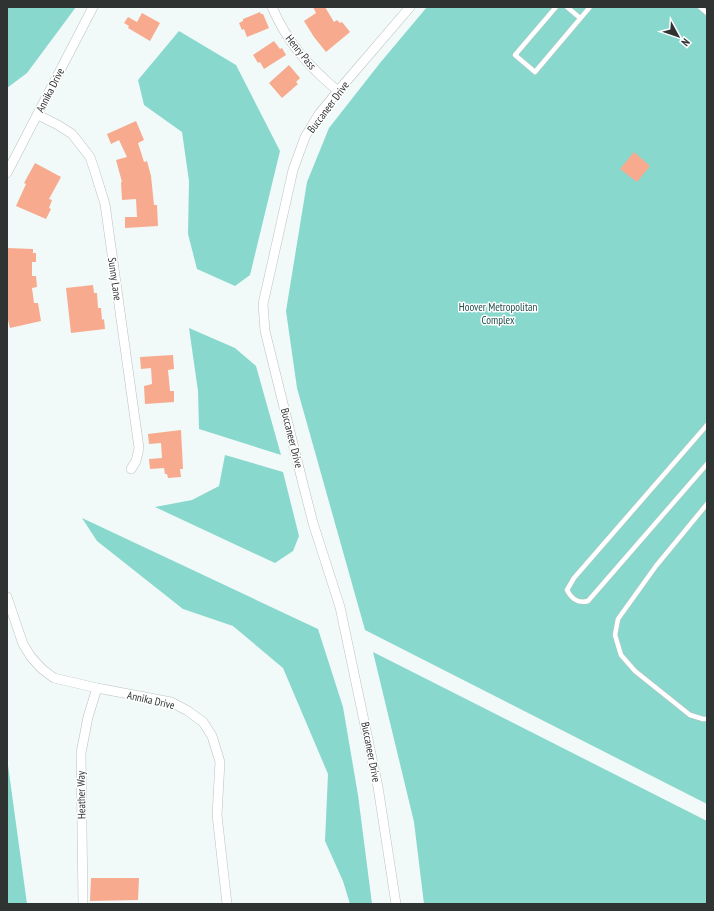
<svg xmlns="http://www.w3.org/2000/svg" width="714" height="911" viewBox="0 0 714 911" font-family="'PT Sans Narrow',sans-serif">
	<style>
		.green { fill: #88d8ce }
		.building { fill: #f7aa8e }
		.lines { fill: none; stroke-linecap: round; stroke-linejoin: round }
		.lane-casing { stroke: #bac2c1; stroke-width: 5.5 }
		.street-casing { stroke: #bac2c1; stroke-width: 10 }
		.lane { stroke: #fff; stroke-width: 4.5 }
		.street { stroke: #fff; stroke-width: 9 }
		.labels { text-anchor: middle; stroke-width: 3; stroke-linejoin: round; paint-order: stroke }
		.street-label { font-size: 11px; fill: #2f3332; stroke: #fff }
		.park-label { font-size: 11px; fill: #204f4a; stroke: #fff }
	</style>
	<rect width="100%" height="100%" fill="#f1faf9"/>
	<g class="green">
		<path d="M7,7h69l-49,66 -20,15z"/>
		<path d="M427,7h280v797l-342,-174 -68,-242 -11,-77 21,-129 22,-54 51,-65z"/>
		<path d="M179,31l57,34 44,86 -30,124 -15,11 -38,-17 -9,-35 1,-53 -7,-49 -38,-27 -6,-25z"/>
		<path d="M189,328l46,20 21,18 25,89 -82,-26 -1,-38z"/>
		<path d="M225,455l58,17 16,64 -6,15 -18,12 -120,-56 37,-7 27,-14z"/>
		<path d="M82,518l236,111 25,78 15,88 14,109h-22l-7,-23 -18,-40 3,-67 -45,-106 -50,-42 -50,-17 -86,-68z"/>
		<path d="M373,652l334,169v83h-283l-10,-82z"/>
		<path d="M7,758l20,146h-20z"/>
	</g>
	<g class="building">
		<path d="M313,7h12l9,15 3,-2 3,3 2,-1 8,10 -24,20 -12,-15 -10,-16 12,-8z"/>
		<path d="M260,12l1,2h2l6,14 -22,9 -3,-8 -2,1 -3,-7 4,-2v-2z"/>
		<path d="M142,13l18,10 -10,18 -22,-13 1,-2 -5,-3 4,-6 9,5z"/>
		<path d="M274,41l6,8 2,-1 4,7 -22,14 -4,-7 -2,1 -5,-8z"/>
		<path d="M289,65l11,13 -4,4 2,2 -16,14 -13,-15z"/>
		<path d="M136,121l8,19 -6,3 6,19 3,-1 4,15 3,29h3l1,21 -33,2v-11h12l-1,-18 -14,1 -1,-18h1l-6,-22 11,-3 -8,-17 -8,4 -4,-10z"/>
		<path d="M634,152l16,14 -13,16 -17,-13z"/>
		<path d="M35,163l26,14 -12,22 3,1 -3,8 2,1 -5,10 -30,-13 10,-22 -2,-1z"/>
		<path d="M7,248l26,1v4h3v9h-4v14h4l1,11 -5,1 2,15h4l3,18 -31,7 -2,-8 -1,1z"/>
		<path d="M93,285l1,8h3l1,15h3l1,12 2,-1 1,10 -34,4 -5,-45z"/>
		<path d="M173,355l1,14 -6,1 2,21h4v11l-29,2 -1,-18 8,-2 -1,-16 -10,1 -1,-12z"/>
		<path d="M181,430l2,39h-3l1,8 -13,1 -1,-4h-2l-1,-6 -14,1 -1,-10 13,-1 -1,-15 -12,1 -1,-10z"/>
		<path d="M91,878h48l-1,22 -48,1z"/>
	</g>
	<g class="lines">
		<g class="lane-casing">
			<g id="lane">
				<path d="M556,7l-41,48 20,17 55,-65"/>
				<path d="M567,7l13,11"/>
				<path d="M700,7l7,6"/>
				<path d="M707,425l-133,153 -7,12c4,8 11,14 21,11l119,-137"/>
				<path d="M707,504l-51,62 -38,53 -3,16 6,20 14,16 55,44 13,4h4"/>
			</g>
		</g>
		<g class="street-casing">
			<g id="street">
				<path d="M272,7c15,35 37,60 66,84"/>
				<path d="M38,115l20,10 14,9 18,23 4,12 11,35 34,244 -3,13 -5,8"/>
				<path d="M7,173l86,-166"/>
				<path d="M7,597l16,47 8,13 11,12 12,9 43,10 74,14 17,9 15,11 9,14 8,26 -3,53 10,89"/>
				<path d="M83,904l-2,-151 7,-36 9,-29"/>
				<path d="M396,904l-18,-117 -38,-180 -27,-84 -10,-39 -38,-153 -2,-27 30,-134 12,-33 14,-23 19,-23 72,-84"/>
			</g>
		</g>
		<use href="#lane" class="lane"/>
		<use href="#street" class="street"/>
	</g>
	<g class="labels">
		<g class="street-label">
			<text transform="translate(301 52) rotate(51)" y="4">Henry Pass</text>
			<text transform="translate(50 90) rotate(-63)" y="4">Annika Drive</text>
			<text transform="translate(328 107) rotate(-53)" y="4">Buccaneer Drive</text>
			<text transform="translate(115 279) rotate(82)" y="4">Sunny Lane</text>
			<text transform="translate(292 438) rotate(76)" y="4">Buccaneer Drive</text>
			<text transform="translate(151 700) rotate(13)" y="4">Annika Drive</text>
			<text transform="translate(371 752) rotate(79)" y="4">Buccaneer Drive</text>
			<text transform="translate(81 795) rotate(-91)" y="4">Heather Way</text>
		</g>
		<g class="park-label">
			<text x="498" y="311">Hoover Metropolitan<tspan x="498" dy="13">Complex</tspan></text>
		</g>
	</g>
	<rect width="714" height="911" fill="none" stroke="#2f3332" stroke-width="16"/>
	<g transform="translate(678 36) rotate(130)" stroke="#ffffff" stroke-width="3" paint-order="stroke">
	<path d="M0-3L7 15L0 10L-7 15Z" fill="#2f3332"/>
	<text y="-6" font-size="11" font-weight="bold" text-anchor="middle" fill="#2f3332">N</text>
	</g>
</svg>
